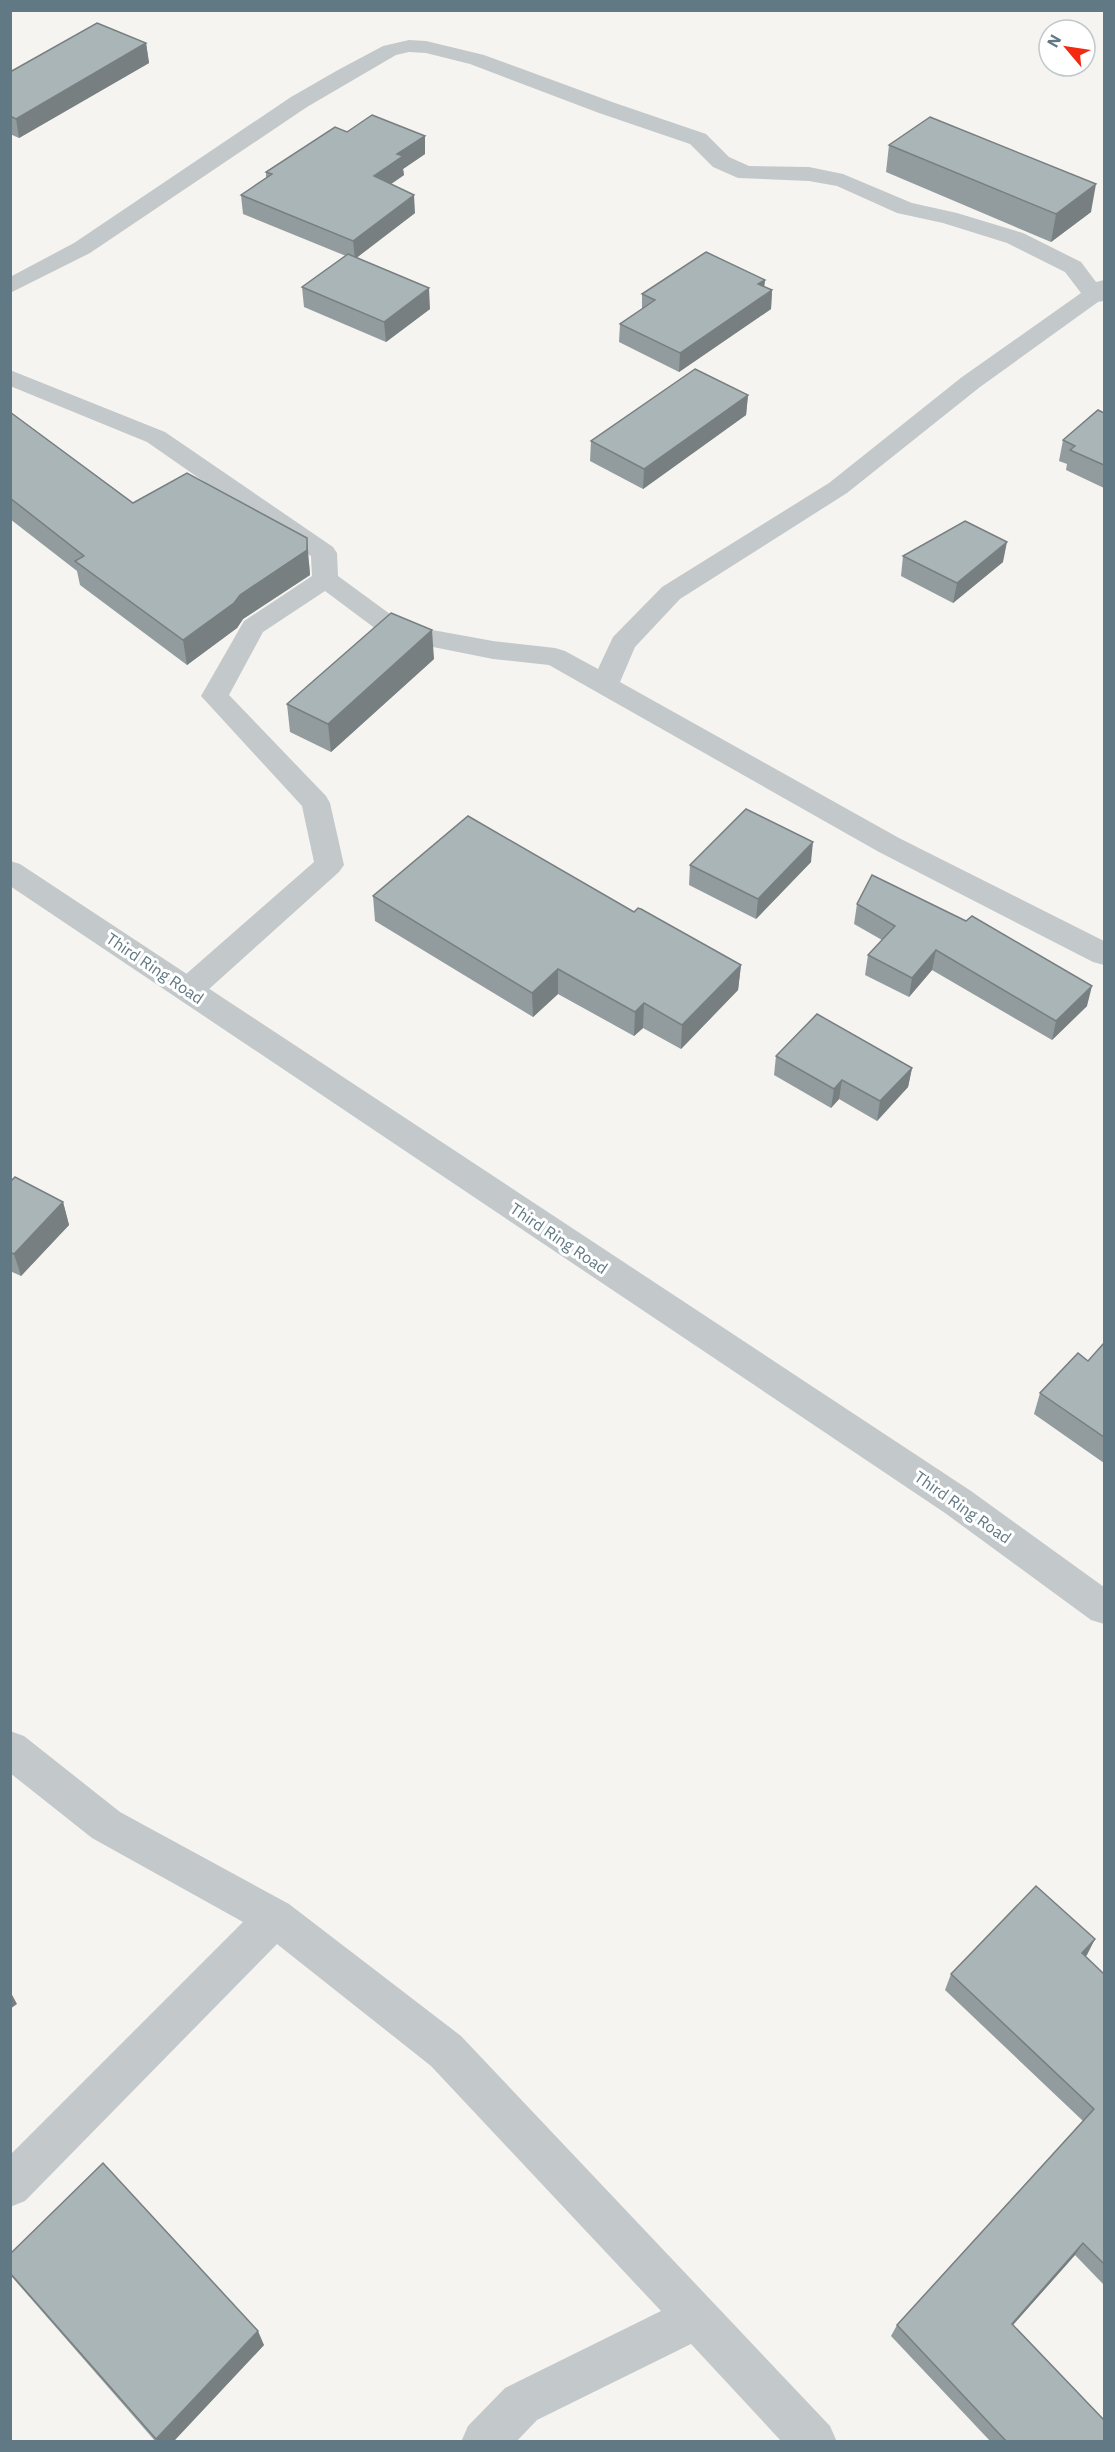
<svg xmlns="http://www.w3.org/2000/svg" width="1115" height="2452" viewBox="0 0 1115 2452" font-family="'IBM Plex Sans',sans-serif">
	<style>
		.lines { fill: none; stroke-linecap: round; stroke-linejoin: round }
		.minor { fill: #c3c8ca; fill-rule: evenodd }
		.tertiary { fill: #c3c8ca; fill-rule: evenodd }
		.wall { fill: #929c9e }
		.shaded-wall { fill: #777f81 }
		.building { fill: #aab5b8; stroke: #777f81; stroke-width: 1.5 }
		.labels { text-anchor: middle; stroke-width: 6; stroke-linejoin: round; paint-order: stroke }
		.street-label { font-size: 16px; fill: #617984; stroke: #fff }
	</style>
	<rect width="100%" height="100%" fill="#f5f4f0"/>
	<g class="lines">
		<g class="minor">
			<path d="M409,40l17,1 58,14 131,48 91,31 23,23 20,9 60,1 34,7 69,29 45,10 66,20 58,29 15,20 8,-2 -1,21 -5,1 -118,85 -133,106 -167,106 -45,48 -15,35 279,156 205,103v24l-11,-3 -214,-110 -330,-187 -56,-6 -105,-21 -63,-47 -62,41 -34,63 97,101 4,7 14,62 -5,7 -140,126 -11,3 -11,-3 -4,-8 4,-8 137,-120 -12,-56 -101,-110 43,-75 68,-45 -1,-20 -164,-114 -137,-56v-16l155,62 168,115 4,6 1,23 67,49 88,16 62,7 10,3 33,18 15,-32 49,-50 167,-104 133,-106 119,-84 -16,-21 -58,-29 -64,-20 -46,-10 -60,-27 -28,-5 -71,-3 -25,-11 -23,-23 -91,-31 -129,-49 -44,-11 -17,-1 -13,3 -89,52 -217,146 -80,40v-16l64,-34 217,-146 47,-27 45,-24z"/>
			<path d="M10,1731l14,5 96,76 169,92 172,132 369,390 7,16h-55l-91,-98 -154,76 -21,22h-55l7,-16 37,-38 156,-77 -230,-245 -154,-122 -252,257 -15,6v-52l233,-233 -151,-84 -82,-65z"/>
		</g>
		<path class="tertiary" d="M10,861l10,3 951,627 133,96v37l-13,-4 -146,-107 -935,-627z"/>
	</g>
	<g class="wall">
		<path d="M146,43l3,20 -130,75 -9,-4v-62z"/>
		<path d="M347,132l78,4v18l-22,15 1,6 -13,9 24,29 -59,45 74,51 -44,33 -82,-35 -2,-20 44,-31 -103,-42 -2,-19 25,-17v-6z"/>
		<path d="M889,145l202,67 -40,30 -165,-70z"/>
		<path d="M765,280l-1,6 8,4 -1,19 -92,63 -60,-30 1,-18 22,-15v-15z"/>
		<path d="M748,395l-2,20 -103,74 -53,-28 1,-20z"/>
		<path d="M10,412l123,91 176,60 1,12 -67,44 -6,9 -50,37 -107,-80 -3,-14 -67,-52z"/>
		<path d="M1104,413v75l-38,-18 1,-6 -8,-3 4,-21z"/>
		<path d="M903,556l100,6 -50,41 -52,-27z"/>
		<path d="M434,659l-103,93 -41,-20 -3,-28z"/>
		<path d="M811,862l-55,57 -67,-34 1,-20z"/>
		<path d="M373,896l261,16 107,53 -3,25 -57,59 -38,-21 -9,8 -76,-42 -25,23 -158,-96z"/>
		<path d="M857,904l230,102 -35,34 -120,-70 -23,27 -44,-22 3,-20 14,-15 -28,-16z"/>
		<path d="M776,1056l136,12 -4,19 -31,34 -38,-22 -8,9 -57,-33z"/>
		<path d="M10,1182l53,20 6,23 -48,51 -11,-5z"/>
		<path d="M1104,1343v120l-70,-49 6,-21 48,-32z"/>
		<path d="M1095,1939l-10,17 19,18v311l-29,-30 -62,70 91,117h-113l-100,-106 6,-11 186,-204 -138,-131 6,-16z"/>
		<path d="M10,2254l254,91 -91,97h-17l-144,-165 -2,-2z"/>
	</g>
	<g class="shaded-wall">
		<path d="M146,43l3,20 -130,75 -3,-19z"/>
		<path d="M425,136v18l-22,15 1,6 -29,20 -1,-19 23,-22z"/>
		<path d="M1096,184l-5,28 -40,30 5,-28z"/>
		<path d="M414,195l1,18 -60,46 -2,-18z"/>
		<path d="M765,280l-2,17 9,-7 -1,19 -92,63 1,-19 78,-69z"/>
		<path d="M429,288l1,21 -44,33 -2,-20z"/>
		<path d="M748,395l-2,20 -103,74 1,-20z"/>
		<path d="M307,538l3,37 -67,44 -6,9 -50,37 -4,-25 57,-45z"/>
		<path d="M1007,542l-4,20 -50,41 4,-20z"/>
		<path d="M432,630l2,29 -103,93 -3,-28z"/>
		<path d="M813,842l-2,20 -55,57 2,-20z"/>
		<path d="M936,950l-4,20 -23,27 3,-19z"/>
		<path d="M741,965l-3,25 -57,59 1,-24z"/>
		<path d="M558,969v25l-25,23 -1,-24z"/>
		<path d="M1092,986l-5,20 -35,34 4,-19z"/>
		<path d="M644,1003l-1,25 -9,8 1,-24z"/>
		<path d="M912,1068l-4,19 -31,34 3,-20z"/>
		<path d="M842,1080l-3,19 -8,9 3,-19z"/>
		<path d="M63,1202l6,23 -48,51 -7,-22z"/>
		<path d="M1095,1939l-8,16 -13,14 8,-16z"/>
		<path d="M10,1991l7,13 -7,5z"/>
		<path d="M1083,2243l-8,12 -71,80 8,-11z"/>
		<path d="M258,2331l6,14 -91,97h-15l-2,-3z"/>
	</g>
	<g class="building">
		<path d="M97,23l49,20 -130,76 -6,-3v-44z"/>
		<path d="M372,115l53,21 -28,18 6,2 -29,20 40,19 -61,46 -112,-46 31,-21 -6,-2 69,-45 12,5z"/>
		<path d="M930,117l166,67 -40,30 -167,-69z"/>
		<path d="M706,252l59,28 -7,4 14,6 -92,63 -60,-29 35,-24 -13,-6z"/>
		<path d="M348,254l81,34 -45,34 -82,-35z"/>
		<path d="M695,369l53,26 -104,74 -53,-28z"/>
		<path d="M1098,410l6,3v52l-34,-15 5,-4 -12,-6z"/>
		<path d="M10,412l123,91 54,-30 120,65v12l-67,45 -6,8 -51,37 -108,-79 9,-5 -74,-58z"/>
		<path d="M965,521l42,21 -50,41 -54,-27z"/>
		<path d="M391,613l41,17 -104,94 -41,-20z"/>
		<path d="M746,809l67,33 -55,57 -68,-34z"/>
		<path d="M468,816l166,96 4,-4 3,1 100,56 -59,60 -38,-22 -9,9 -77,-43 -26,24 -159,-97z"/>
		<path d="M872,875l94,46 6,-5 120,70 -36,35 -120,-71 -24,28 -44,-23 27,-29 -38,-22z"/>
		<path d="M817,1014l95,54 -32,33 -38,-21 -8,9 -58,-33z"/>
		<path d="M15,1177l48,25 -49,52 -4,-2v-70z"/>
		<path d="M1104,1343v94l-64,-44 38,-40 10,8z"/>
		<path d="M1036,1886l59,53 -13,14 22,21v290l-21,-21 -71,81 92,96v22h-97l-110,-117 197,-216 -143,-135z"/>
		<path d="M103,2163l155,168 -102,108 -146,-166v-19z"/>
	</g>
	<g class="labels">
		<g class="street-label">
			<text transform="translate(155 968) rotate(34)" y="6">Third Ring Road</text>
			<text transform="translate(559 1238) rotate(34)" y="6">Third Ring Road</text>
			<text transform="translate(963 1507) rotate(35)" y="6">Third Ring Road</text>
		</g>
	</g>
	<rect width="1115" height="2452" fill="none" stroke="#617984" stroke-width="24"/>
	<g transform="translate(1067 48) rotate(299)"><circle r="28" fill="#ffffff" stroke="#c0c9ce" stroke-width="1.5"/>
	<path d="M0-4.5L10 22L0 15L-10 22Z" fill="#f32a11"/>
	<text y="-9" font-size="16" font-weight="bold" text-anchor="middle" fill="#617984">N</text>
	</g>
</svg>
